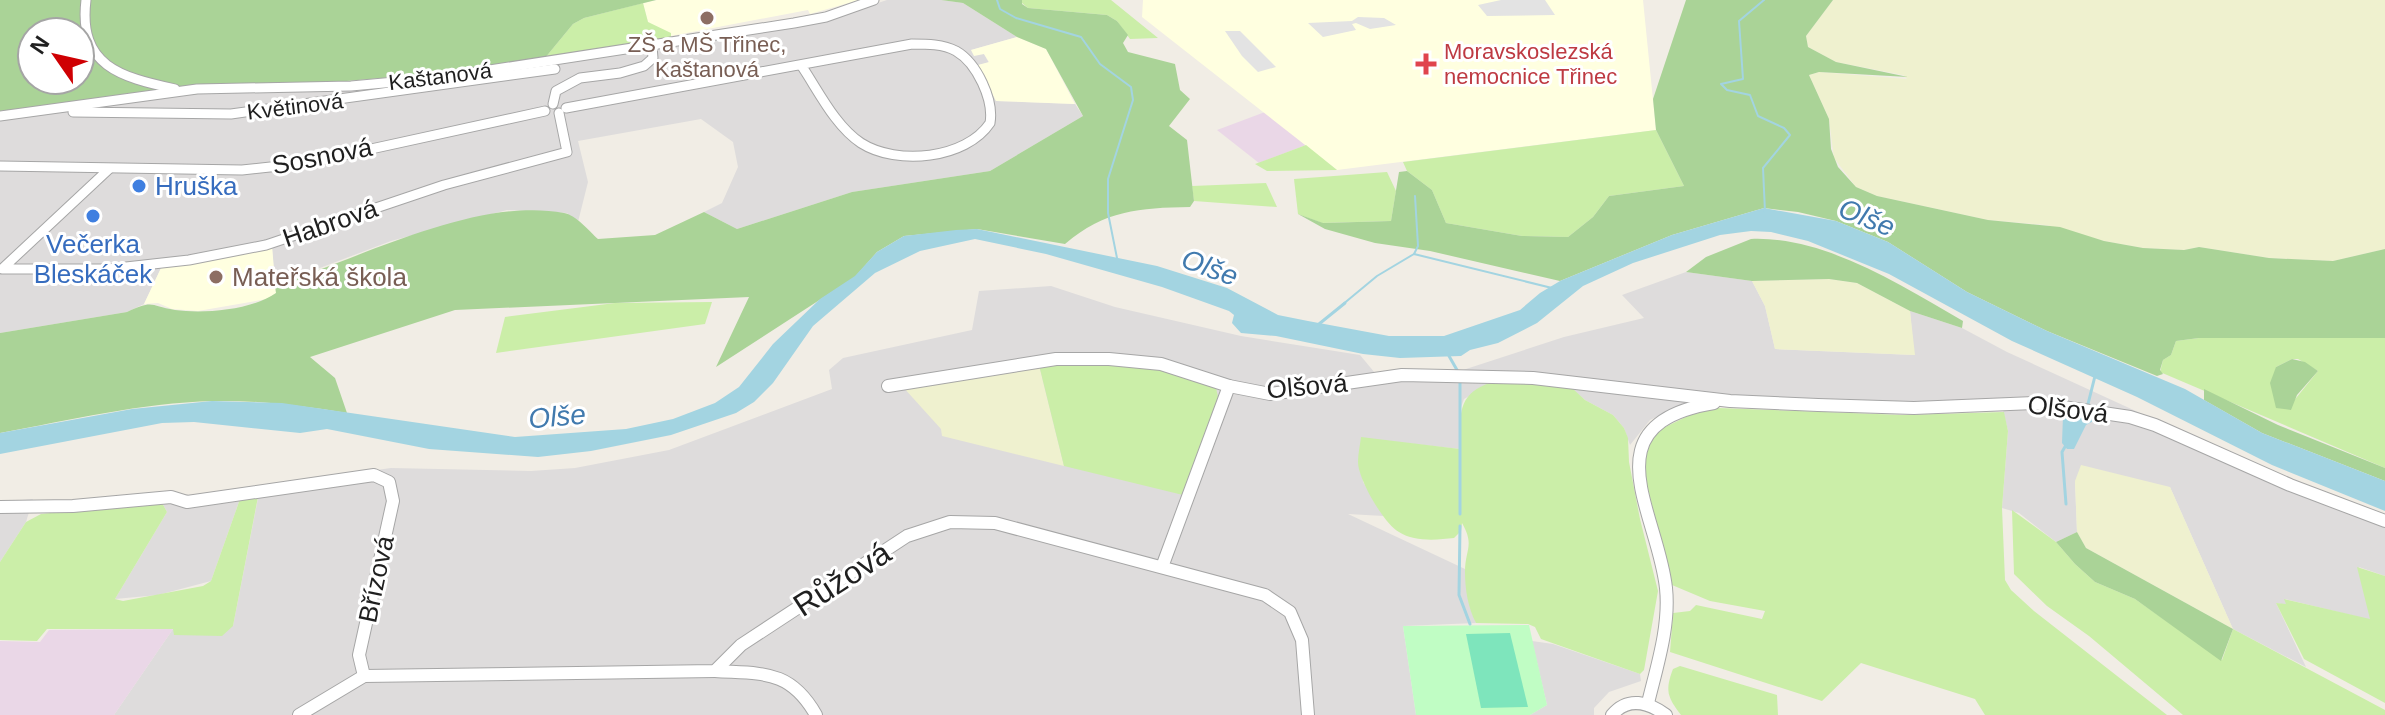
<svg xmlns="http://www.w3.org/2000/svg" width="2385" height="715" viewBox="0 0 2385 715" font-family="Arial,sans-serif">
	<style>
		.residential { fill: #dedcdc }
		.industrial { fill: #ead7e7 }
		.education { fill: #ffffe0 }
		.farmland { fill: #eff1cf }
		.grass { fill: #cbeea8; fill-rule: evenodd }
		.forest { fill: #aad397; fill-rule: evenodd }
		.park { fill: #c0fdc4 }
		.pitch { fill: #7ee5bc }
		.parking { fill: #e3e3e3 }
		.water { fill: #a3d4e1 }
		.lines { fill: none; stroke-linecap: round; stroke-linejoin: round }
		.stream-far1 { stroke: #a3d4e1; stroke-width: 2 }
		.stream { stroke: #a3d4e1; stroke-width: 3 }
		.minor-far1-casing { stroke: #a6a6a6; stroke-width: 11 }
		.minor-casing { stroke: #a6a6a6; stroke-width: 14 }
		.minor-far1 { stroke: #fff; stroke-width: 9 }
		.minor { stroke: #fff; stroke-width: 12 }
		.education-dot { fill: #8d6e63; stroke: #fff; stroke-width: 3 }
		.health-dot { fill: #e0444e; stroke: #fff; stroke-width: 3 }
		.shop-dot { fill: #3f7fe0; stroke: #fff; stroke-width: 3 }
		.labels { text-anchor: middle; stroke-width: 6; stroke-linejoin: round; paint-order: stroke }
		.far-education-label { font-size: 22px; fill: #785e54; stroke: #fff }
		.far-health-label { font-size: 22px; fill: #be3a42; stroke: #fff; text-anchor: start }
		.far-street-label { font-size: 22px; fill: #1f1f1f; stroke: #fff }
		.street-label { font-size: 26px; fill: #1f1f1f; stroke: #fff }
		.shop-label { font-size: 26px; fill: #366cbe; stroke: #fff; text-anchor: start }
		.education-label { font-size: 26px; fill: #785e54; stroke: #fff; text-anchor: start }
		.water-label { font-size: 28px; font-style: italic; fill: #417aae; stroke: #fff }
		.near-street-label { font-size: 32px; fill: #1f1f1f; stroke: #fff }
	</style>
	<rect width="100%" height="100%" fill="#f1ede5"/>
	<g class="residential">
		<path d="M887,0h54l22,3 54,34 -46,13 13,4 5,9 -11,2 18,36 79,3 8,12 -93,55 -138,21 -115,37 -33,-17 18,-9 16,-36 -5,-25 -32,-23 -123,22 10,41 -10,40 -11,-9 -60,-3 -116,31 -116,44 -3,-38 -111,21 -17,36 -17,8 -127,21v-213l198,-26 150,-4 488,-73z"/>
		<path d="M1686,272l66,9 13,25 10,43 139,6 -4,-44 52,17 45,24 284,130 94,35v59l-26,-9 12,53 -86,-21 2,6 -11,-2 30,64 -73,-38 -63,-142 -95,-5 2,50 -21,10 -37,-29 -17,-5 6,-77 -8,-33 -61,5 -250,-2 -39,19 -20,25 -6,-17 -11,-13 -28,-15 -15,-13 -97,7 -9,5 -4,11v39l-99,-11 2,44 21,34 -36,-2 117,55 4,32 7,22 -73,3 13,89h-1302l59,-86 60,-3 25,-128 -18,1 -29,82 -53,14 -43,4 52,-87 -6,-11 12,-8 19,3 199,-28 140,3 44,-3 94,-18 163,-61 -3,-19 14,-12 129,-28 7,-39 72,-5 64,21 126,29 119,19 15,18 88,-3 101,-33 80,-19 -22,-23z"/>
		<path d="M33,499l-7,23 -26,40v-60z"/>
		<path d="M1532,641l21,3 87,30 1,7 -32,11 -15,16v7h-64l17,-10z"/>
	</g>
	<g class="industrial">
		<path d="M1265,112l41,33 -47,18 -42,-33z"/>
		<path d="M173,629l-59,86h-114v-74l40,1 9,-12z"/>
	</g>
	<g class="education">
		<path d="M657,0h202l-49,14 -2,-4 -137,26 -23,-14 -5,-19z"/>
		<path d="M1143,0h500l13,130 -319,40 -195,-153z"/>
		<path d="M1017,37l29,12 29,55 -79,-3 -18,-36 11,-3 -5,-8 -10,2 -3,-6z"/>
		<path d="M272,246l4,47 -9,6 -69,12 -26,-2 -14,-6 -14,1 17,-36z"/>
	</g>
	<g class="farmland">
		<path d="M1833,0h552v249l-52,12 -64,-3 -70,-11 -15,3 -41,-2 -39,-7 -58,-16 -58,-5 -111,-24 -21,-9 -22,-29 -5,-39 -20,-44 10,-3 88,7 -4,-4 -67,-13 -28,-15 -2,-11z"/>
		<path d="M1829,279l28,4 53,28 5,44 -140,-6 -10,-43 -13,-25z"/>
		<path d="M1039,365l25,101 -122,-30 -1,-7 -38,-42z"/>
		<path d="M2081,465l89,22 63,142 -147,-81 -9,-16 -2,-51z"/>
	</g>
	<g class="grass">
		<path d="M1022,0h89l47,38 -28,1 -13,-18 -10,-6 -79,-7 -6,-5z"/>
		<path d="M643,3l5,19 23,11v5l-126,20 28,-34 11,-6z"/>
		<path d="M1656,130l28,56 -75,10 -16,21 -25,20 -46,-1 -76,-13 -14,-33 -25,-19 -4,-9z"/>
		<path d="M1306,145l31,25 -70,1 -12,-7z"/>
		<path d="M1387,172l9,19 -5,30 -69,2 -24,-9 -4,-35z"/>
		<path d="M1266,183l11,24 -83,-6 -2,-15z"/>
		<path d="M712,302l-7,22 -209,29 9,-36 110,-14z"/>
		<path d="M2199,338h186v130l-225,-96 3,-12 8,-5 5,-14zM2292,359h6l20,12 -26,32 -16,-36z"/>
		<path d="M1062,362l98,4 55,17 3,14 -35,98 -119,-29 -25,-101z"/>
		<path d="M1497,381l74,6 14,13 28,15 11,13 4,10 1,24 11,57 18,72 -14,79 -4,4 -99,-35 -6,-12 -7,-3 -52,-1c-8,-15 -11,-34 -11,-51 0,-23 10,-26 -3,-49l-1,8 -7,7c-17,2 -40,4 -55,-6 -15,-8 -41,-53 -41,-70 0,-8 2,-17 3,-25l99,12c0,-35 -4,-58 37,-68z"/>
		<path d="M1718,408l185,7 101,-3 4,19 -6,77 3,72 6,10 23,21 133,104h-182l-10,-16 -114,-36 -39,38 -152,-49 3,-39 17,-2 6,-6 66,14 3,-8 -55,-10 -38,-16 -30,-119 8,-27 11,-10 29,-14z"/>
		<path d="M258,497l-25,129 -11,10 -48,-1 -1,-6h-126l-10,12 -37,-1v-78l26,-40 15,-8 120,-13 6,11 -52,87 8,2 80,-15 8,-5 29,-82z"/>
		<path d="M2012,510l44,32 19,22 20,18 40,17 87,61 11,-31 152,81v5h-202l-94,-79 -42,-30 -33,-32z"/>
		<path d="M2357,567l28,9v127l-81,-44 -28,-56 10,1 -2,-5 86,20z"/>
		<path d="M1680,666l97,29 1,20h-97c-14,-18 -16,-25 -8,-46z"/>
	</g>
	<g class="forest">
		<path d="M0,0h656l-72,18 -11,6 -28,34 -59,11 -486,42zM32,32h48v48h-48z"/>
		<path d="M941,0h81v4l6,4 79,7 10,6 11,14 -5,8 5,9 47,12 5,26 10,9 -21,27 18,14 7,61 -4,6c-51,1 -85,3 -125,37l-88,-15 -73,7 -27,16 -22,25 -139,90 33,-70 -294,13 -145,47 25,21 12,35c-44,-7 -89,-13 -134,-12 -72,2 -143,19 -213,32v-100l127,-21c27,-13 23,-6 48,-2 29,4 77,0 101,-17l-1,-7c83,-27 202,-90 289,-73 12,2 25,18 34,26l57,-4 49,-23 33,17 115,-37 138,-21 93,-55 -37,-67 -29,-12 -54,-34z"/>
		<path d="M1686,0h147l-27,36 2,11 28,15 72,15 -89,-5 -10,3 20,44 2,30 7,18 18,20 21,9 111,24 72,7 44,14 39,7 41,2 15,-3 70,11 64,3 52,-12v89h-186l-23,3 -5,14 -8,5 -3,10 3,4 -6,2 -110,-45 -80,-39 -79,-50 -52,-21 -38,-9 -34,-4 -92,27 -112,46 -130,-30 -55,-8 -50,-14 -27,-15 25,9 68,-2 8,-49 8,-1 25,19 14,33 76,13 46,1 25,-20 16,-21 75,-10 -28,-56 -3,-31z"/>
		<path d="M1751,239c74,-3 149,46 212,82l-1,7 -52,-17 -53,-28 -28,-4 -77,2 -66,-9 20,-15z"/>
		<path d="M2292,359l13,3 13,9 -21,24 -6,15 -15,-2 -6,-25 6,-16z"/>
		<path d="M2204,389l74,36 107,43v13l-123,-48 -58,-33z"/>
		<path d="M2077,532l9,16 147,81 -12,32 -86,-62 -40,-17 -20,-18 -19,-22z"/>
	</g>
	<path class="park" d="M1529,625l18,80 -17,10h-114l-13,-89z"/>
	<path class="pitch" d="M1510,633l18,74 -47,1 -15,-74z"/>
	<g class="parking">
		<path d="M1501,0h44l10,15 -68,1 -9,-11z"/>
		<path d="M1358,17l26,1 12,7 -26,4 -14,-6 -4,1 4,6 -33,7 -15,-14 44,-2z"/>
		<path d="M1225,31h15l36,36 -18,5 -16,-16z"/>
	</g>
	<g class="water">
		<path d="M1764,208l72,13 52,21 79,50 80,39 138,58 77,44 123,48v30l-113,-46 -135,-68 -125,-56 -123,-67 -81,-33 -37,-9 -20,-1 -31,4 -87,28 -50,23 -46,37 -39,20 -28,7 -9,6 -61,2 -37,-4 -87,-18 -35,-3 -9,-10 2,-8 -5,-4 -67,-24 -116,-33 -71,-15 -55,12 -45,22 -62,53 -40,57 -19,19 -18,11 -65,22 -80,16 -53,6 -109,-8 -102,-20 -27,4 -106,-11 -32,1 -162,31v-21l132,-24 80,-8 70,2 233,34 111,-8 47,-10 42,-16 24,-16 34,-43 47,-45 35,-23 22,-24 27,-16 52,-6 21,-1 180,37 70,22 51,27 30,6 81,15h55l76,-26 20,-17 20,-12 112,-46z"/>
		<path d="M2068,412l29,7 -11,6 -12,24h-7l-5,-6 1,-27z"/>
	</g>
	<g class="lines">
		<g class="stream-far1">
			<path d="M997,0l3,9 16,9 65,19 19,27 31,23 2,13 -25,79v34l9,45"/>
			<path d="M1764,0l-25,21 4,58 -22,5 6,6 23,5 8,21 26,12 6,7 -27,33 2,44"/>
			<path d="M1414,254l4,-8 -3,-50"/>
			<path d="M1342,305l35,-29 37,-22 138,34"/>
		</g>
		<g class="stream">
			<path d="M1319,324l26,-21"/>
			<path d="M1449,356l8,14"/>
			<path d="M1460,382v132"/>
			<path d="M2088,404l7,-28"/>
			<path d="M2066,445l-4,7 4,52"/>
			<path d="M1460,526l-1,69 11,29"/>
		</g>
		<g class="minor-far1-casing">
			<g id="minor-far1">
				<path d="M86,0c-8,66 34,77 89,89"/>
				<path d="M553,104l3,-13 24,-13 40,-5 24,-7 9,-8 -1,-12"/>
				<path d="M566,108l346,-64c15,0 31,0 44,7 21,12 38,49 34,72 -24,36 -93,43 -129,20 -26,-17 -43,-53 -60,-78"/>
				<path d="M73,112l158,2 324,-45"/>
				<path d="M0,116l197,-27 154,-3 87,-8 356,-55 32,-6 48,-17"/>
				<path d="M0,166l242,4 65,-7 238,-52"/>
				<path d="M109,169l-107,100h106l81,-9 77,-15 178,-60 123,-33 -8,-39"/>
			</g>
		</g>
		<g class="minor-casing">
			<g id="minor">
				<path d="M888,386l168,-27h53l52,5 68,22 41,8 132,-19 131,3 197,23 88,4 96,3 122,-5 94,14 25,8 135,60 95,36"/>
				<path d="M0,507l73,-1 98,-9 16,5 187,-27 15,7 4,19 -34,154 5,21"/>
				<path d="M1162,567l67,-181"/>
				<path d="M715,671c47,3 75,-2 101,44"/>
				<path d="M1648,703c9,-37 22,-77 18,-115 -8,-76 -79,-164 48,-185"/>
				<path d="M299,715l65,-39 351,-5 26,-26 166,-109 43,-14 45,1 270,72 25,17 12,28 6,75"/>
				<path d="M1612,715c16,-19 36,-13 54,0"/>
			</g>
		</g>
		<use href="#minor-far1" class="minor-far1"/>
		<use href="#minor" class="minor"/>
	</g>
	<g class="education-dot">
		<circle cx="707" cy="18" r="8"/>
		<circle cx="216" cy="277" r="8"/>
	</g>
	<path class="health-dot" d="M1422 52h8v8h8v8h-8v8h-8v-8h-8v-8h8z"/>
	<g class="shop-dot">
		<circle cx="139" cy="186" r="8"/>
		<circle cx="93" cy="216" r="8"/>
	</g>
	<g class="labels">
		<g class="far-education-label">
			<text x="707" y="52">ZŠ a MŠ Třinec,<tspan x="707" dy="25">Kaštanová</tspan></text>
		</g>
		<g class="far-health-label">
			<text x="1444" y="59">Moravskoslezská<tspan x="1444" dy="25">nemocnice Třinec</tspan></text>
		</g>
		<g class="far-street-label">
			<text transform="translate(440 76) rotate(-7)" y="8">Kaštanová</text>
			<text transform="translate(295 106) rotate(-7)" y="8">Květinová</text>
		</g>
		<g class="street-label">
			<text transform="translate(322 156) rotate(-11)" y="9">Sosnová</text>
			<text transform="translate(330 223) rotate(-19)" y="9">Habrová</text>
			<text transform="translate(1307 386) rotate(-5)" y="9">Olšová</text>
			<text transform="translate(2068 409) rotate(7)" y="9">Olšová</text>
			<text transform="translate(376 579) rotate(-78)" y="9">Břízová</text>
		</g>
		<g class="shop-label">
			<text x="155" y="195">Hruška</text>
			<text x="93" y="253" text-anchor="middle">Večerka<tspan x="93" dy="30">Bleskáček</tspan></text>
		</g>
		<g class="education-label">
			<text x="232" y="286">Mateřská škola</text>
		</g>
		<g class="water-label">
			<text transform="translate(1867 217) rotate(22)" y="10">Olše</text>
			<text transform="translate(1210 267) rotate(20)" y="10">Olše</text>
			<text transform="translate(557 416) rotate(-5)" y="10">Olše</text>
		</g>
		<g class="near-street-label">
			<text transform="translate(842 579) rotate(-33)" y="11">Růžová</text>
		</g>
	</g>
	<g transform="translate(56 56) rotate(304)"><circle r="38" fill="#ffffff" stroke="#a5a5a5" stroke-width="2"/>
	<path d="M0-6L14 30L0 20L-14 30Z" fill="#cf0003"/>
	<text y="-12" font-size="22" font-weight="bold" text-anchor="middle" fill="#1f1f1f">N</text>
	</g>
</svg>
